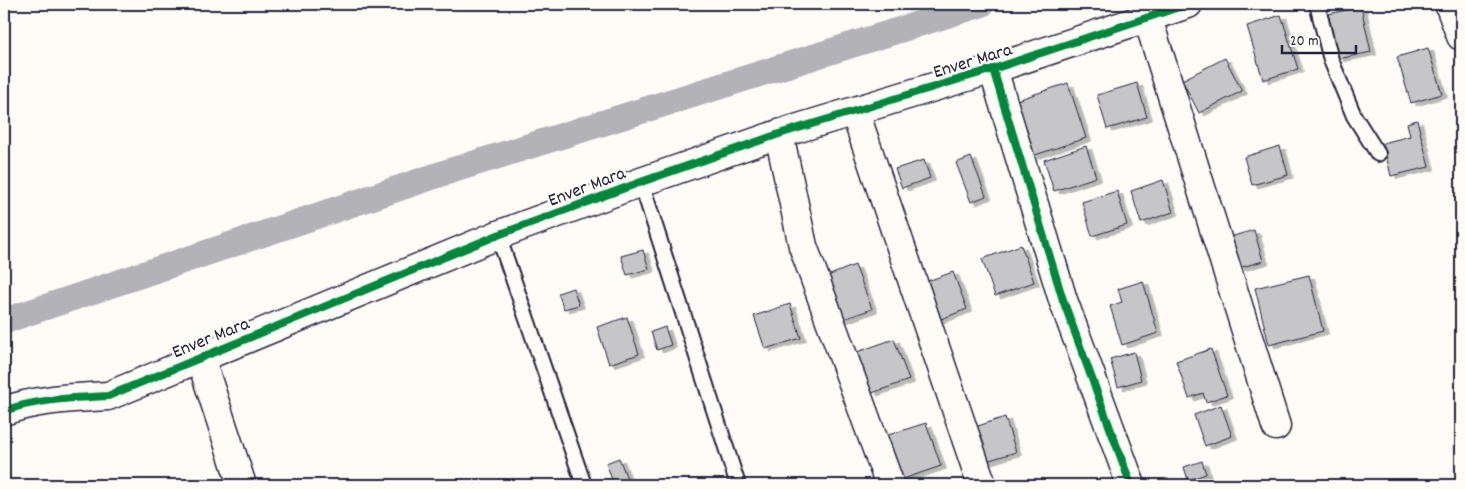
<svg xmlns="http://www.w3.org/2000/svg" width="1465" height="489" viewBox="0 0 1465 489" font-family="Dekko,sans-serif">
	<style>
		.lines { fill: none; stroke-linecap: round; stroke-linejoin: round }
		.canal { stroke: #b2b2b7; stroke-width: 26 }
		.building { fill: #c6c6c8; stroke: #22223b; filter: url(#shadow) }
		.service-casing { stroke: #22223b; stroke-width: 18 }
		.minor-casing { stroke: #22223b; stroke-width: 31 }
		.service { stroke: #fdfcf7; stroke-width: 14 }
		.minor { stroke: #fdfcf7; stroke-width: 28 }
		.cycleway-casing { stroke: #fdfcf7; stroke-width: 11 }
		.cycleway { stroke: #00873e; stroke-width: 8 }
		.labels { text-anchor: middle; stroke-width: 5; stroke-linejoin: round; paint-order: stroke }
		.street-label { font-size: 19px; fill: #22223b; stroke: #fdfcf7 }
	</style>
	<defs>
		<filter id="shadow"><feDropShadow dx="5.5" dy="3" stdDeviation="0" flood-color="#0004"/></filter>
	</defs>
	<rect width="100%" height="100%" fill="#fdfcf7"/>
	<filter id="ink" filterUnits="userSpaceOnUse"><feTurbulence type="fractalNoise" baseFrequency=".02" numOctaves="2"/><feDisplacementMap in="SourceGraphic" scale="10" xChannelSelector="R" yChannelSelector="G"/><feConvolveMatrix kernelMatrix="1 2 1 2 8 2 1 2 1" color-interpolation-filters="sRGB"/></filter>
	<g filter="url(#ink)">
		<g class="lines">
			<path class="canal" d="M4,321l446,-150 532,-167"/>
		</g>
		<g class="building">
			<path d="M1361,7l10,45 -33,7 -10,-45z"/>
			<path d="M1281,15l17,54 -35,11 -16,-54z"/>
			<path d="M1428,48l14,46 -31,9 -14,-46z"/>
			<path d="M1225,58l17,33 -43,22 -17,-33z"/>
			<path d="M1068,83l18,55 -54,18 -18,-55z"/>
			<path d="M1137,83l10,34 -40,12 -10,-34z"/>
			<path d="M1417,120l12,47 -38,9 -8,-33 27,-7 -3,-13z"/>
			<path d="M1086,146l10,31 -42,14 -10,-31z"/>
			<path d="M1280,146l8,29 -36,10 -8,-28z"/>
			<path d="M971,157l15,39 -15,6 -15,-39z"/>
			<path d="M924,160l6,18 -28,10 -7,-19z"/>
			<path d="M1163,180l10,32 -32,11 -10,-32z"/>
			<path d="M1117,191l10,34 -35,11 -10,-34z"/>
			<path d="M1254,230l9,31 -24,7 -9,-31z"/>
			<path d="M1021,245l13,37 -39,14 -13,-37z"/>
			<path d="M643,250l6,19 -22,6 -6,-19z"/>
			<path d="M855,265l17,44 -31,11 -16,-43z"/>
			<path d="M953,272l14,37 -31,12 -14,-38z"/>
			<path d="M1309,275l14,56 -54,14 -14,-57z"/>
			<path d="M1143,281l15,52 -36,12 -12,-39 12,-4 -4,-13z"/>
			<path d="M573,288l6,17 -15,4 -6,-16z"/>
			<path d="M790,304l11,34 -36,11 -11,-33z"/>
			<path d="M627,317l12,37 -30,10 -12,-37z"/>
			<path d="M665,327l6,18 -14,5 -6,-18z"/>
			<path d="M894,339l15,41 -37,13 -15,-41z"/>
			<path d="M1211,349l16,46 -21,7 -3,-9 -14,5 -13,-37z"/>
			<path d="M1134,352l7,28 -23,7 -8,-28z"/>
			<path d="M1221,405l11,31 -27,10 -11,-31z"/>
			<path d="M1005,417l11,35 -33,10 -11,-34z"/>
			<path d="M926,423l15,43 -41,14 -15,-44z"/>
			<path d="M619,458l9,23 -14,4 -8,-22z"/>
			<path d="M1202,461l4,13 -18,6 -4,-13z"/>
			<path d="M205,479l2,6h-22z"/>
		</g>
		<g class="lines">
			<g class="service-casing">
				<g id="service">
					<path d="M1317,4l14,56 23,56 24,38"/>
					<path d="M641,182l97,303"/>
					<path d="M498,235l86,250"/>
				</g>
			</g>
			<g class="minor-casing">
				<g id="minor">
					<path d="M1449,4l12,32"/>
					<path d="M1148,19l128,407"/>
					<path d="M993,69l70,231 68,185"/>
					<path d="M855,112l127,373"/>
					<path d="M779,134l24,112 87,239"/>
					<path d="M200,357l42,128"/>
					<path d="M4,411c33,-12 69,-13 104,-15l390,-161 143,-53 138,-48 214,-65 195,-65"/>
				</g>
			</g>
			<use href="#service" class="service"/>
			<use href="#minor" class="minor"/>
			<g class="cycleway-casing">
				<g id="cycleway">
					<path d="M993,69l70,231 68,185"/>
					<path d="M4,411c33,-12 69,-13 104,-15l390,-161 143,-53 138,-48 214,-65 195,-65"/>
				</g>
			</g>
			<use href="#cycleway" class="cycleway"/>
		</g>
	</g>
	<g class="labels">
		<g class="street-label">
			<text transform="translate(972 59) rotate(-17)" y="7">Enver Mara</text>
			<text transform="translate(586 185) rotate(-21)" y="7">Enver Mara</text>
			<text transform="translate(210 336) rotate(-22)" y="7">Enver Mara</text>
		</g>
	</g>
	<rect width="1465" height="489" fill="none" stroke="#fdfcf7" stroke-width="20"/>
	<rect x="10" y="10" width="1445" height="469" fill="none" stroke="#22223b" stroke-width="2" filter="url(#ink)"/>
	<path d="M1282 45v8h74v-8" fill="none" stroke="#22223b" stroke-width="2.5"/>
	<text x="1290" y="45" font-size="15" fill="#22223b" stroke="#fdfcf7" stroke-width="4" paint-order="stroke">20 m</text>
</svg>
